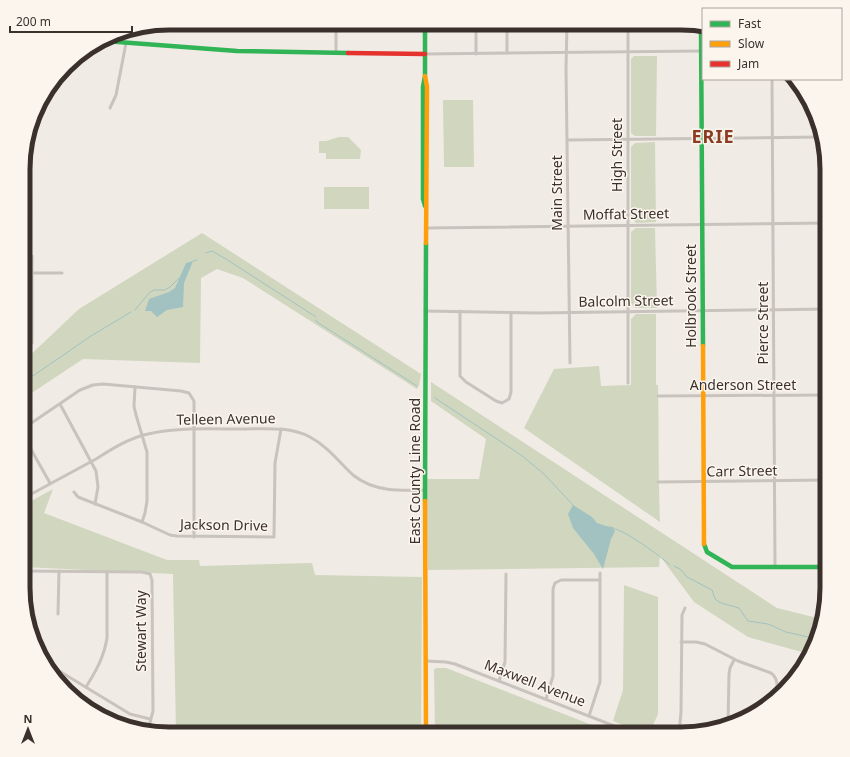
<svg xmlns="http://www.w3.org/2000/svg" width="850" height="757" viewBox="0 0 850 757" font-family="'Noto Sans',sans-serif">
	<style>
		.green { fill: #d1d6bf }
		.water { fill: #a1c2c1 }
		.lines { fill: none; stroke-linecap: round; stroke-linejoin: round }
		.stream { stroke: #a1c2c1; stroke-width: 1 }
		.street { stroke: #c9c3be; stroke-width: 3 }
		.fast { stroke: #30b455; stroke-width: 4.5 }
		.slow { stroke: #ff9f0a; stroke-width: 4.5 }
		.jam { stroke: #e5322d; stroke-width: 4.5 }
		.labels { text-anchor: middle; stroke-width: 3; stroke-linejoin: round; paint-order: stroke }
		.street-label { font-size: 14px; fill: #3b302b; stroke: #fbf5ee }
		.district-label { font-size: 18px; font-weight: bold; letter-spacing: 1px; fill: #8c3b22; stroke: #fbf5ee }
		.rim { fill: none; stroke: #3b302b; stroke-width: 5 }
	</style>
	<rect width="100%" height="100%" fill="#f0ebe5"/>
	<g class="green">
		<path d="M634,56h23l-1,80h-21l-4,-3v-74z"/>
		<path d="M443,100h30l1,67h-30z"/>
		<path d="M339,137h9l13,13 -1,9h-34v-6h-7v-12h7z"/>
		<path d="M655,142l1,80 -20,1 -5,-6v-70l4,-4z"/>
		<rect x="324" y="187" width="45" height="22"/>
		<path d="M636,228h19l2,80h-22l-4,-5v-71z"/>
		<path d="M202,233l219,141 -2,11 -2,4 -174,-111 -26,-9 -16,9 -1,85 -117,-4 -59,39 1,-38 54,-51z"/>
		<path d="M636,314h20v71h2c1,46 0,92 2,137l-136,-94 30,-59 45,-3 2,20 30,-1v-66z"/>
		<path d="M431,382l346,226 44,11 -5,25 -7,10 -61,-17 -54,-35 -34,-46 -1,11 -231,3 -2,-91h53l7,-40 -55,-38z"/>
		<path d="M53,489l-9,24 123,47h32l1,6 112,-3 3,12 107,2 -1,157h-245l-3,-160 -150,-7 1,-62z"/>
		<path d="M624,585l34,12v117l-9,20h-3l-33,-13 10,-31z"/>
		<path d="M438,668h8l169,66h-180l-1,-65z"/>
	</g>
	<g class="water">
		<path d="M193,261l-9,22 -1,24 -16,3 -10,7 -6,-6h-6l4,-12 20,-7 6,-4 11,-25z"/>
		<path d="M573,505l19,12 5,6 9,3 7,1 2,4 -4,8 -8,30 -9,-15 -21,-26 -5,-14z"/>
	</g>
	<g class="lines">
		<g class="stream">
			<path d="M206,253l6,-2 14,8 90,58"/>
			<path d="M193,261l4,-1"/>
			<path d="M135,310l14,-17 5,-3h11l5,-3 9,-9"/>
			<path d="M316,320l1,2 100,64"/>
			<path d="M24,382l67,-46 40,-24"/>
			<path d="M435,398l86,57 23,19 29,31"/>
			<path d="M615,529c9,1 47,28 55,36"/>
			<path d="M674,566l6,3 7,8 25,13 3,9 6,4 18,5 9,13 20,3 18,8 31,7"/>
		</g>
		<g class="street">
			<path d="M445,23l1,6h30"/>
			<path d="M476,23v31"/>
			<path d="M567,23l-1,46 4,294"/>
			<path d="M628,23v360"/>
			<path d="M336,53v-30"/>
			<path d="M507,53v-30"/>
			<path d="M425,54l276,-3"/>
			<path d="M772,79l3,488"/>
			<path d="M110,108l6,-13 10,-52"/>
			<path d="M568,140l253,-3"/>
			<path d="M426,228l401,-5"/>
			<path d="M32,273h30"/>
			<path d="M425,311l113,2 289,-4"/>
			<path d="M460,311v65l6,6 30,19 6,2 7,-4 2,-7v-79"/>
			<path d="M25,343h7v-87h-7"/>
			<path d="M135,387l-1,19 2,9 11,37v49l-2,12 -3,9"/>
			<path d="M658,396l169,-1"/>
			<path d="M60,404l36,67 2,16 -3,17"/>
			<path d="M24,428l56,-38 13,-5 10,-1 78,7 8,2 5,8v136"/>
			<path d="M24,437l26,46"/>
			<path d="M658,482l169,-2"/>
			<path d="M74,492l4,5 64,25 28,13 7,1 97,1 1,-74 6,-34"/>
			<path d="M24,498c24,-13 48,-26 72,-39 16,-10 33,-21 52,-25 27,-7 65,-5 93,-5 23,0 48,-3 69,8 17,9 29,25 43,38 21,17 48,16 73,15"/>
			<path d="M23,571l119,1 8,2 2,6 1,131 -5,19"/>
			<path d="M58,614l1,-43"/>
			<path d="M681,642h15l9,2 33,17 33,12c8,6 6,15 6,25"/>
			<path d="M426,661l20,1 9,2 180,70"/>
			<path d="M46,663l84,51 20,5"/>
			<path d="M499,681l6,-19 1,-88"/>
			<path d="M86,687c10,-16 18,-30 21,-49v-66"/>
			<path d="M546,699l7,-23v-87l2,-6 6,-3h39"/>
			<path d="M589,716l11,-34v-109"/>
			<path d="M728,725l1,-51 1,-6 4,-8"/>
			<path d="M679,734l2,-22 1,-97 3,-7"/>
		</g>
		<g class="fast">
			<path d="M425,23v53l-2,11v112l2,7"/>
			<path d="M701,26l2,320"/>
			<path d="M105,41l132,10 111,2"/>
			<path d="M425,501l1,-258"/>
			<path d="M704,544l3,8 25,15h95"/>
		</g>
		<g class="slow">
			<path d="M425,76l2,11 -1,156"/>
			<path d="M703,346l1,198"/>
			<path d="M425,501l1,233"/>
		</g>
		<path class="jam" d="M348,53l77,1"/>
	</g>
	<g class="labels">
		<g class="street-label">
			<text transform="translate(617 155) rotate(-90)" y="5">High Street</text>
			<text transform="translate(557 193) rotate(-90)" y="5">Main Street</text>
			<text transform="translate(626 214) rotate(-1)" y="5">Moffat Street</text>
			<text transform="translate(691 296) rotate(-90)" y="5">Holbrook Street</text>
			<text transform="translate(626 301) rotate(-1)" y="5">Balcolm Street</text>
			<text transform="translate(763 323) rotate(-90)" y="5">Pierce Street</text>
			<text x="743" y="390">Anderson Street</text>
			<text transform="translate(226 419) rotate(-1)" y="5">Telleen Avenue</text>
			<text transform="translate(415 471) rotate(-90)" y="5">East County Line Road</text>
			<text transform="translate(742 471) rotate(-1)" y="5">Carr Street</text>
			<text transform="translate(224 525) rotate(1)" y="5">Jackson Drive</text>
			<text transform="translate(141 631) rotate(-90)" y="5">Stewart Way</text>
			<text transform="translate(535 683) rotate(21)" y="5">Maxwell Avenue</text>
		</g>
		<g class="district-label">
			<text x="713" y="143">ERIE</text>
		</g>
	</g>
	<path d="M0 0H850V757H0ZM169 30H681A139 139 0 0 1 820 169V588A139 139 0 0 1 681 727H169A139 139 0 0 1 30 588V169A139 139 0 0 1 169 30Z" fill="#fbf5ee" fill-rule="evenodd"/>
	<path class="rim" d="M169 30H681A139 139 0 0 1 820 169V588A139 139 0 0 1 681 727H169A139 139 0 0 1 30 588V169A139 139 0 0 1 169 30Z"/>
	<rect x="702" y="8" width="140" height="72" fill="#fbf5ee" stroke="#aea6a0"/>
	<rect x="710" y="21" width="20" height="6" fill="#30b455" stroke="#aea6a0"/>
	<text x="738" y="28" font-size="12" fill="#3b302b">Fast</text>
	<rect x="710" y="41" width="20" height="6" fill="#ff9f0a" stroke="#aea6a0"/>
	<text x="738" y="48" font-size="12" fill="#3b302b">Slow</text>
	<rect x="710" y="61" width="20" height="6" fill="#e5322d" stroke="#aea6a0"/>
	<text x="738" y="68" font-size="12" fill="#3b302b">Jam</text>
	<g transform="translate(28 729)" stroke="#fbf5ee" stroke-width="3" paint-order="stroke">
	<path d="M0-3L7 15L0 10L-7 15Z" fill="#3b302b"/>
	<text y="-6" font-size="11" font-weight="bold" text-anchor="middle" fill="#3b302b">N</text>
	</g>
	<path d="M10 26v6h122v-6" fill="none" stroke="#3b302b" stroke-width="2"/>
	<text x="16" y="26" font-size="12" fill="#3b302b" stroke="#fbf5ee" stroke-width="3" paint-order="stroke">200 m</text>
</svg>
